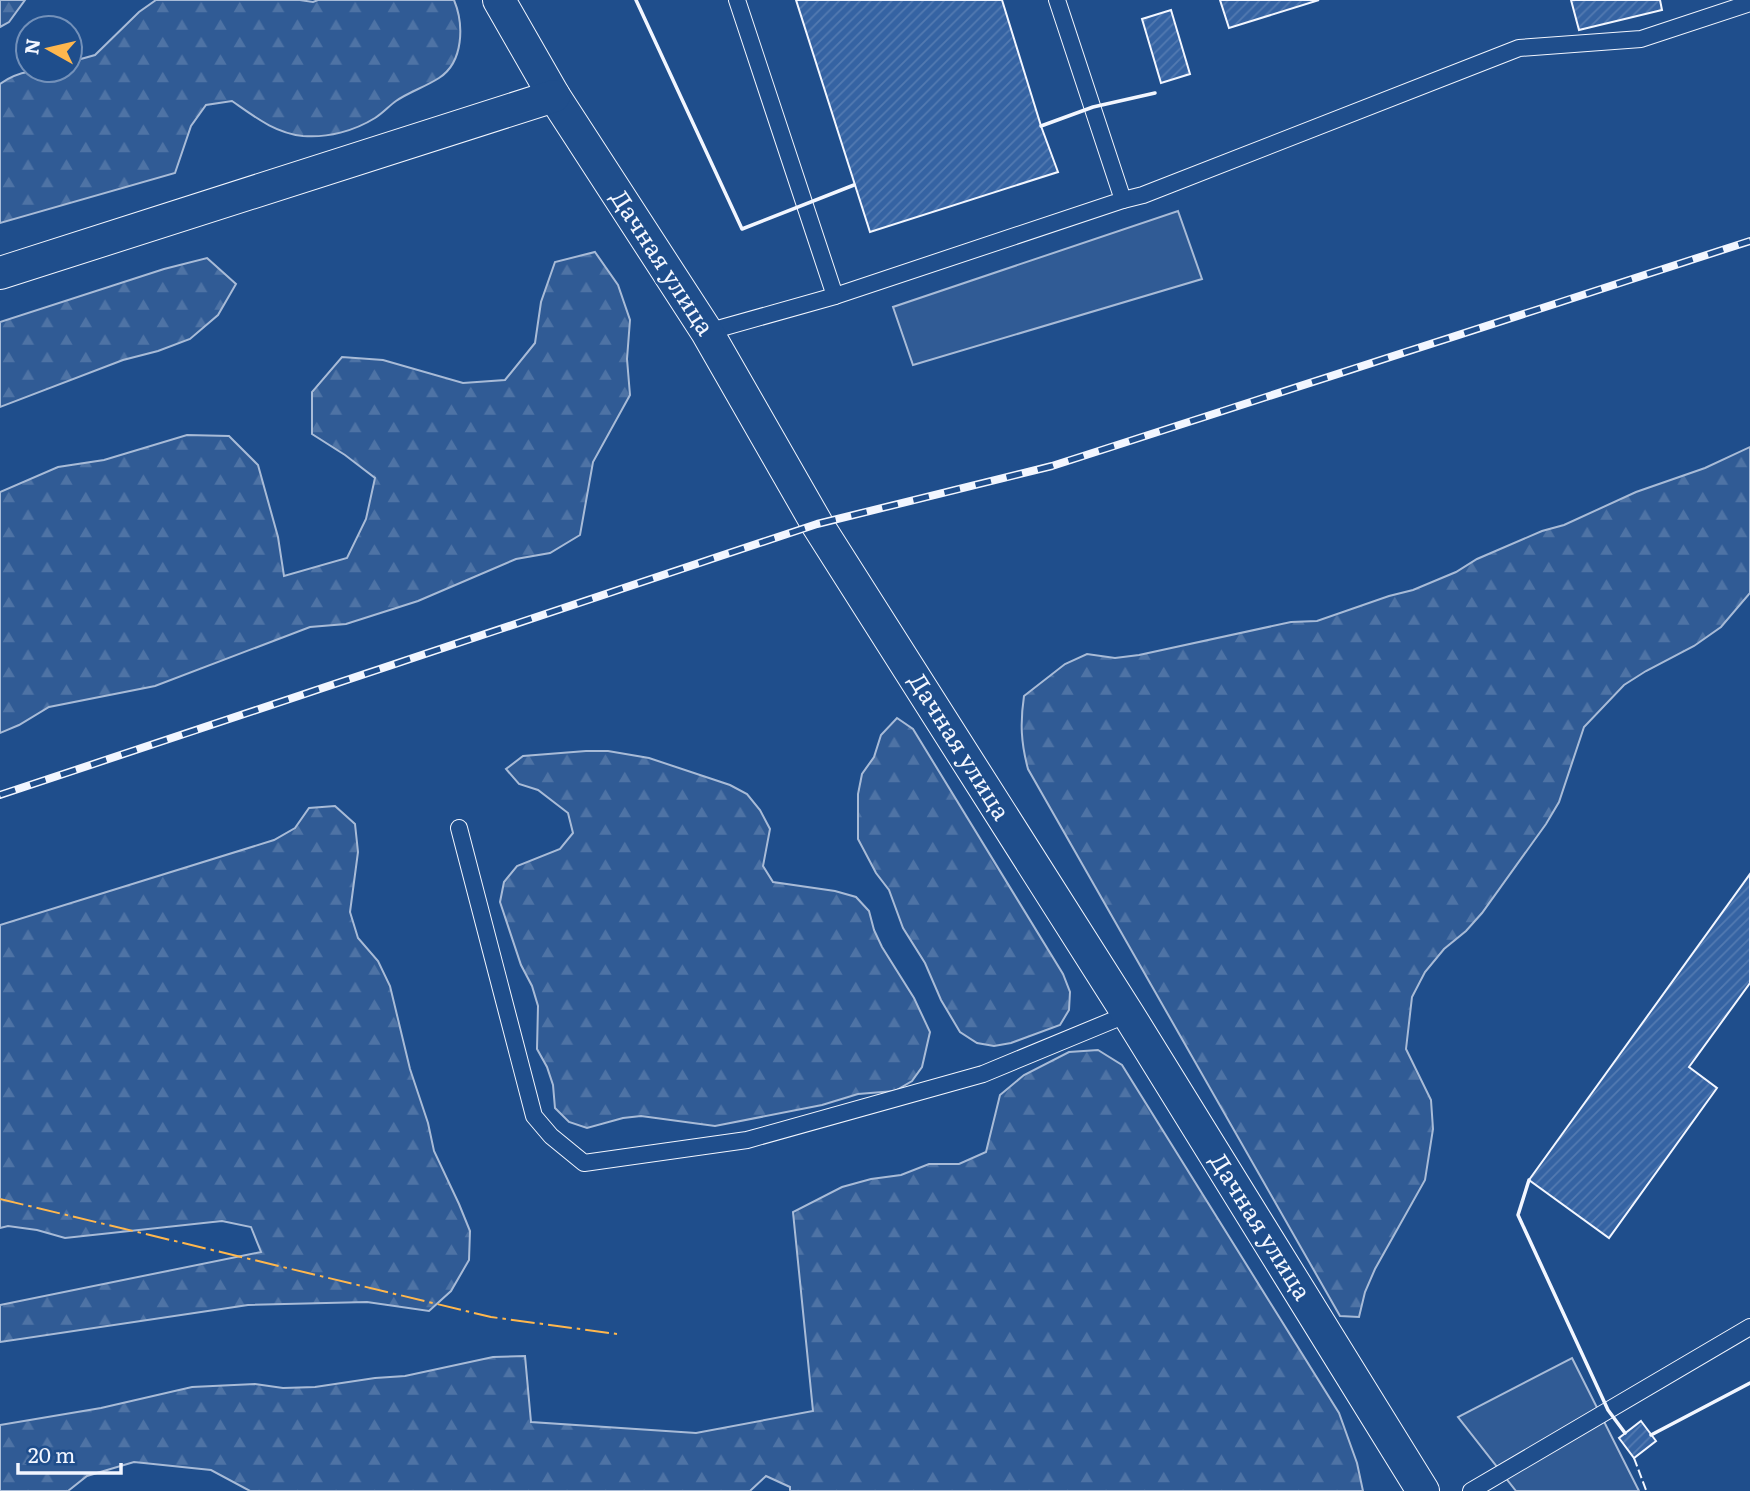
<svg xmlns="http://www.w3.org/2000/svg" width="1750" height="1491" viewBox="0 0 1750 1491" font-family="Literata,serif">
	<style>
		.built { fill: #305b95; stroke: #a8bbd7; stroke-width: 2 }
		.forest { fill: url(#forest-firs); stroke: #a8bbd7; stroke-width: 2 }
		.building { fill: url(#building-hatch); stroke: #f2f6ff; stroke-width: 2 }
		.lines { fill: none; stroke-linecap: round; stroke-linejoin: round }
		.service-casing { stroke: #f2f6ff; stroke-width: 18 }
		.minor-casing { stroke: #f2f6ff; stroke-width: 34 }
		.service { stroke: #1f4e8c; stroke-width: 16 }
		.minor { stroke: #1f4e8c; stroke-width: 32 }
		.rail-casing { stroke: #f2f6ff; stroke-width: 8 }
		.rail { stroke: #1f4e8c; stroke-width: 5; stroke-dasharray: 16; stroke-linecap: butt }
		.fence { stroke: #f2f6ff; stroke-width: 2; stroke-dasharray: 9 3.5; stroke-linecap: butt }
		.wall { stroke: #f2f6ff; stroke-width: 3.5 }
		.power { stroke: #ffb74d; stroke-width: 2; stroke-dasharray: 24 5 3.5 5; stroke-linecap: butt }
		.labels { text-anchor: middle; stroke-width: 5; stroke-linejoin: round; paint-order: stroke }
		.street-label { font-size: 24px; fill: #f2f6ff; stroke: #1f4e8c }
	</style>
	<defs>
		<pattern id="forest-firs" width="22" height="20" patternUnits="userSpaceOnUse" patternTransform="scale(1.75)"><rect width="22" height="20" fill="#305b95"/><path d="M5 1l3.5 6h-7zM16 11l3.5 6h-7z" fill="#4e73a5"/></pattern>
		<pattern id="building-hatch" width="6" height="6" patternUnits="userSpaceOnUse" patternTransform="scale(1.75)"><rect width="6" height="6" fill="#3563a3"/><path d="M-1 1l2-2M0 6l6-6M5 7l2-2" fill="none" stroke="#537ab1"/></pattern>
	</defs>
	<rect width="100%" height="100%" fill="#1f4e8c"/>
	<g class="built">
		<path d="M1178,211l24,68 -289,86 -20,-58z"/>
		<path d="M1572,1358l67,133h-123l-58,-74z"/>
	</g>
	<g class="forest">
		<path d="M0,0h25l-16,22 -9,5z"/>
		<path d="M156,0h144l13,2 5,-2h136c10,24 10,62 -15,78 -14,9 -30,14 -43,23 -7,5 -13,12 -21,17 -21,13 -47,20 -72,18 -28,-3 -48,-19 -71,-35l-26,4 -15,21 -16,47 -175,50v-139c21,-16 45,-14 70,-14v-8l25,-7 44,-43z"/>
		<path d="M595,252l23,33 12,35 -3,39 3,36 -37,67 -13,73 -30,18 -34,6 -98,42 -72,23 -36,3 -155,59 -106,21 -30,18 -19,8v-241l58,-25 46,-7 83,-25 42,1 29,29 20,72 6,39 63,-18 19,-39 9,-41 -30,-23 -33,-21v-42l30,-35 41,3 80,23 42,-3 30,-37 6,-41 14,-40z"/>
		<path d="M207,258l29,26 -18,31 -28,24 -32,12 -35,9 -123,47v-85l164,-53z"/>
		<path d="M1750,447v146l-29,34 -27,19 -48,25 -22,14 -40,42 -25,75 -13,22 -64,89 -16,18 -22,18 -19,23 -13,25 -6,52 25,51 2,29 -8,51 -50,89 -10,23 -6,25 -19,-1 -312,-547c-7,-26 -8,-46 -4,-73l41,-32 22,-10 28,4 24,-3 152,-33 26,-1 72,-25 24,-6 43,-18 21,-13 65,-28 22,-6 72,-33 69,-24z"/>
		<path d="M897,718l16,11 150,245 7,18 -1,18 -9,15 -49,18 -17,3 -17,-3 -17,-11 -19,-32 -16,-37 -22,-35 -14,-38 -13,-17 -18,-34v-45l4,-20 12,-17 7,-22z"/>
		<path d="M586,751h22l41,7 81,27 17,9 13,16 10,19 -7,37 10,16 62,9 21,6 13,14 5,19 8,17 32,51 16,34 -8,35 -10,14 -17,10 -37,3 -36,11 -107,21 -74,-10 -18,2 -36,10 -18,-6 -14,-14 -2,-23 -6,-18 -10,-18 1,-43 -6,-20 -11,-21 -21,-63 4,-20 13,-16 43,-17 13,-16 -5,-20 -30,-23 -19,-6 -13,-15 17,-13z"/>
		<path d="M335,806l20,18 3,28 -8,60 8,26 20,23 12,25 20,83 18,54 6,28 25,53 11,27 -1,29 -18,31 -22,20 -62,-9 -119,3 -248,37v-37l261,-53 -10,-25 -29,-6 -157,17 -28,-8 -29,-4 -8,2v-303l274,-85 21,-12 14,-20z"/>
		<path d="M1098,1050l24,15 217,348 18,50 6,28h-573v-4l-24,-11 -16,15h-500l-39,-21 -77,-8 -47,14 -19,15h-68v-66l101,-17 91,-21 63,-3 28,4 32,-1 60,-9 30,-2 88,-19 32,-1 6,66 165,11 117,-22 -20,-199 49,-25 29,-8 30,-4 28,-11h30l27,-12 14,-57 24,-20 45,-23z"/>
	</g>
	<g class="building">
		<path d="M796,0h206l39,126 17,46 -188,60z"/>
		<path d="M1220,0h99l-90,28z"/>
		<path d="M1571,0h89l2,10 -83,20z"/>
		<path d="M1171,10l19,64 -29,9 -19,-64z"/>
		<path d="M1750,874v109l-61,84 28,21 -108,150 -80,-58z"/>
		<path d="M1641,1421l15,20 -22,17 -15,-20z"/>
	</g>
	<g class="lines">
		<g class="service-casing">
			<g id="service">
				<path d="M737,0l98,296"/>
				<path d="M1123,200l20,-5 376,-147 122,-9 109,-36"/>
				<path d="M707,332l128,-36 288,-96 -66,-200"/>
				<path d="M459,828l75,288 17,20 33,27 163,-23 236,-66 145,-60"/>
				<path d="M1471,1491l279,-164"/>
			</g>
		</g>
		<g class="minor-casing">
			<g id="minor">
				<path d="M499,0l55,96 153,236 110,192 311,490 295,477"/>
				<path d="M0,273l554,-177"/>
			</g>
		</g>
		<use href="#service" class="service"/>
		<use href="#minor" class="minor"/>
		<g class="rail-casing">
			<path id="rail" d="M0,795l817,-271 235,-58 698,-225"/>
		</g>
		<use href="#rail" class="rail"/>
		<path class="fence" d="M1634,1458l12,32"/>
		<g class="wall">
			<path d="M636,0l106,229 112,-44"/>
			<path d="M1041,126l52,-19 62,-14"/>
			<path d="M1529,1180l-11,35 90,195 17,23"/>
			<path d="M1651,1435l99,-52"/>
		</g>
		<path class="power" d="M0,1199l491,118 126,17"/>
	</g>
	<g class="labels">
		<g class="street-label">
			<text transform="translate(662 263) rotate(57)" y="8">Дачная улица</text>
			<text transform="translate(959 747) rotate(58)" y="8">Дачная улица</text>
			<text transform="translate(1260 1227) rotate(58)" y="8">Дачная улица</text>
		</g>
	</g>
	<g transform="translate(49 49) rotate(278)"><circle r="33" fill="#1f4e8c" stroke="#7391ba" stroke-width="2"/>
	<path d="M0-5L12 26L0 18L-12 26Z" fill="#ffb74d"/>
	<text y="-10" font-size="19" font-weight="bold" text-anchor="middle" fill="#f2f6ff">N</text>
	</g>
	<path d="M18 1463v10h103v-10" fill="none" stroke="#f2f6ff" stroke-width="3.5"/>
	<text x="28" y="1463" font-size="21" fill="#f2f6ff" stroke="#1f4e8c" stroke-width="5" paint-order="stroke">20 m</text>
</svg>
